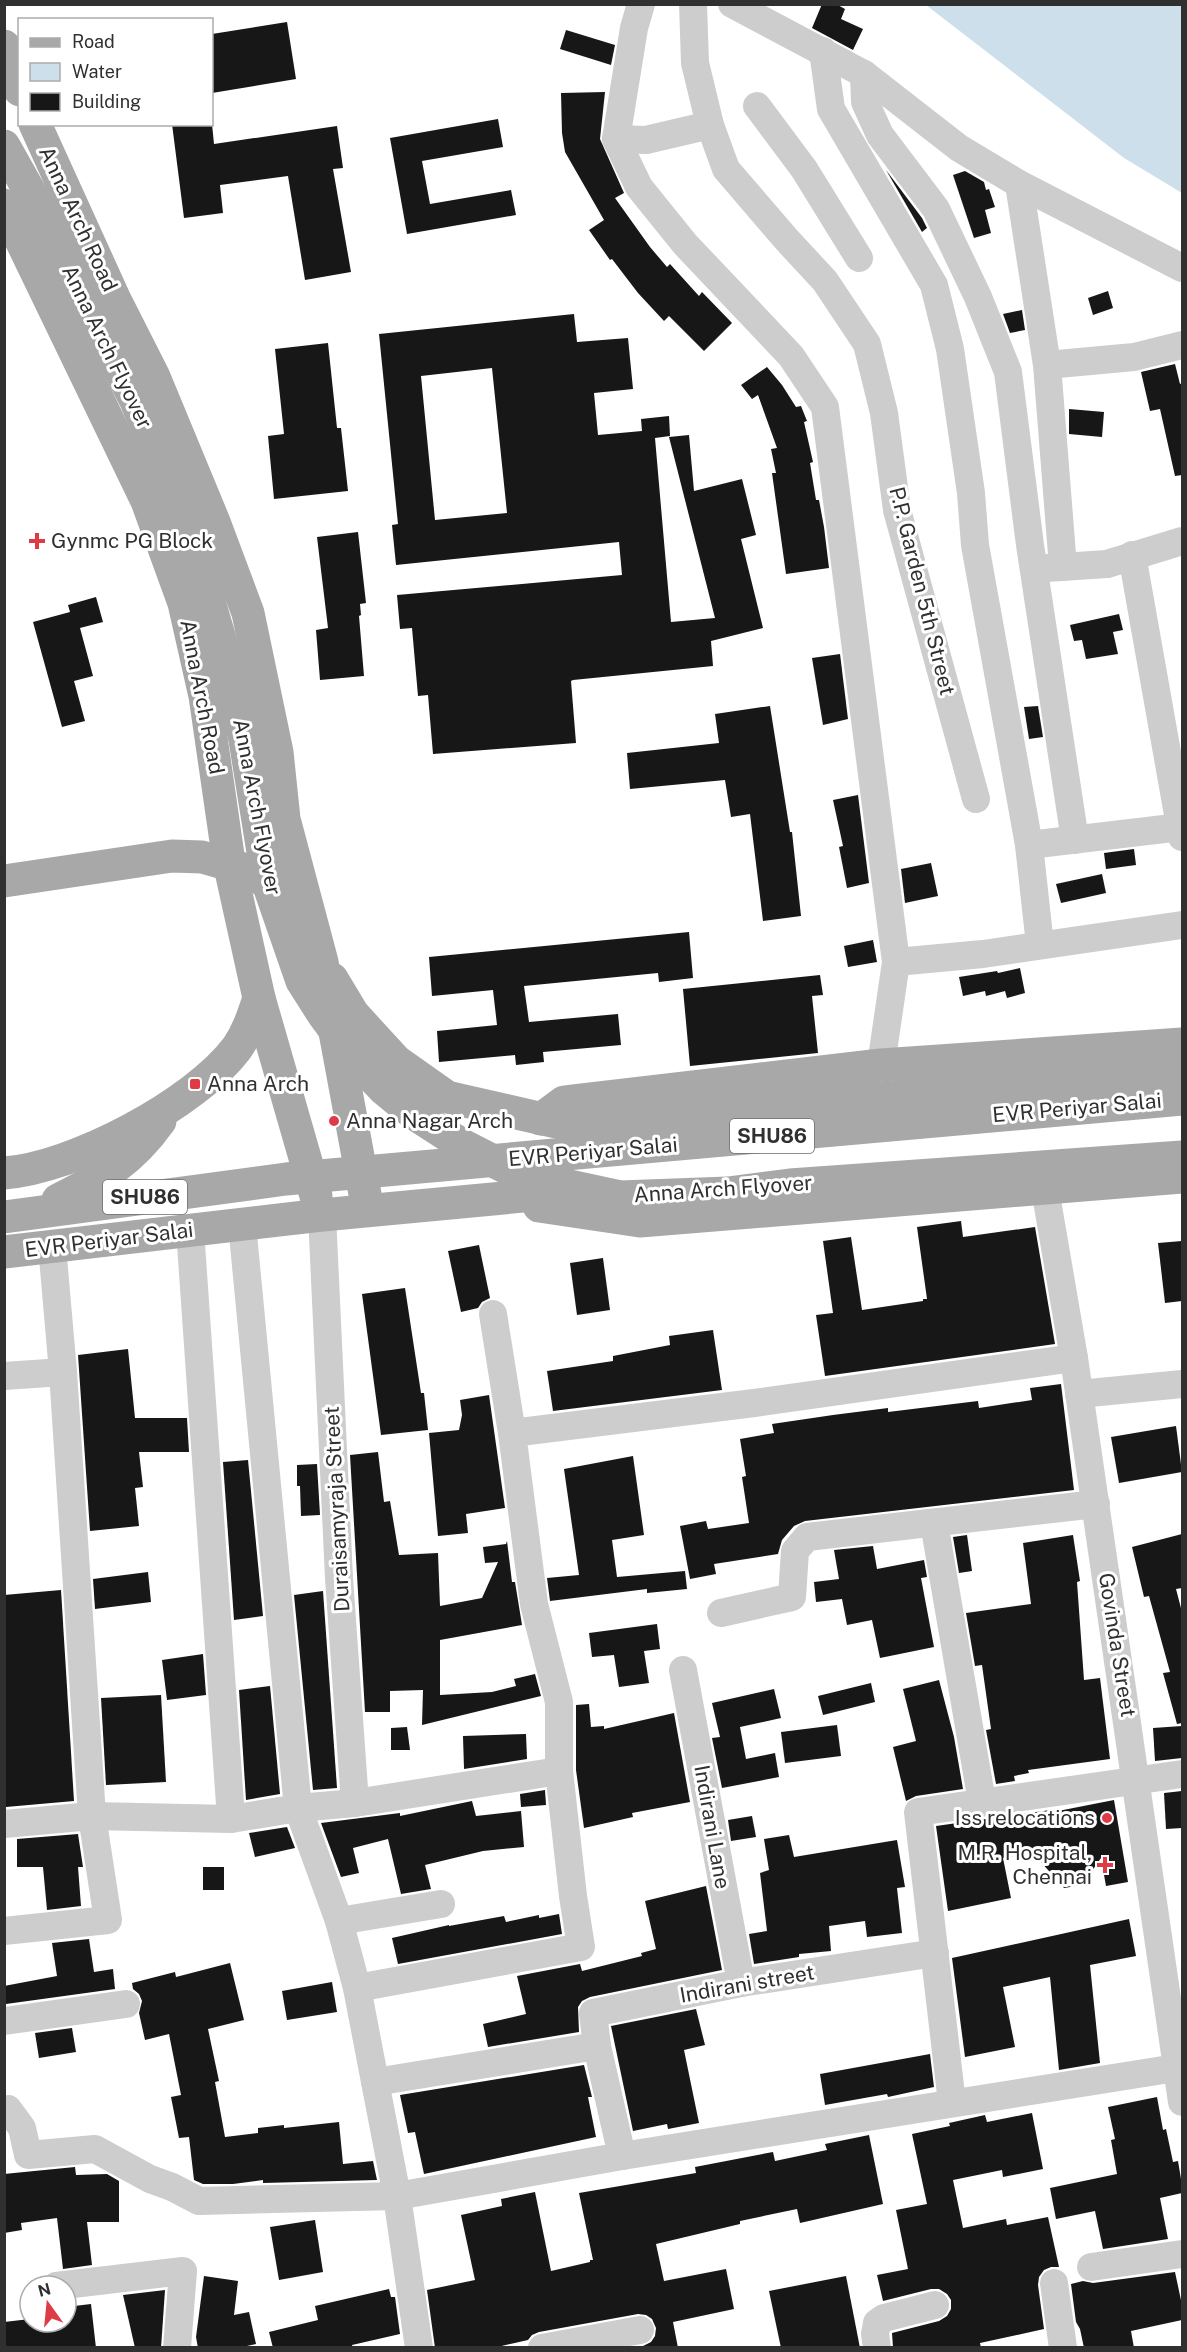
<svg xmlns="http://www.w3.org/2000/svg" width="1187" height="2352" viewBox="0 0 1187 2352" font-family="'Public Sans',sans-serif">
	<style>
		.water { fill: #ccdfeb }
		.building { fill: #171717; fill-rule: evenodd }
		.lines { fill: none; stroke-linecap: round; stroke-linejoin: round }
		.minor { stroke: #cdcdcd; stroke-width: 28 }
		.major { stroke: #a8a8a8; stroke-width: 33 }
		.major-bridge { stroke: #a8a8a8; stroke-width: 33 }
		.poi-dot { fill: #de3b47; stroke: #fff; stroke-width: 2 }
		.labels { text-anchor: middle; stroke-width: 6; stroke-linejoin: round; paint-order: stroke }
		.shield { fill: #fff; stroke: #6e6e6e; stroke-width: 1.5 }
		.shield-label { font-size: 20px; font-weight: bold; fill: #303030 }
		.street-label { font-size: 21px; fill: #303030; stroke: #fff }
		.poi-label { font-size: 21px; fill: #303030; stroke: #fff; text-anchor: start }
	</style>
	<rect width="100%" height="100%" fill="#fff"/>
	<path class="water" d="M926,5h256v188l-58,-35z"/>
	<g class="building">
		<path d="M822,4h14l9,5 -4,10 22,10 -10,21 -41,-22z"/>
		<path d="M287,22l9,57 -84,14v-59z"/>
		<path d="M566,30l49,15 -4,20 -51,-16z"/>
		<path d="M605,92l-5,47 24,54 -9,5 35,49 17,20 3,-3 29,32 3,-4 30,31 -28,28 -35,-35 -5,5 -26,-28 -26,-34 -2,1 -21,-30 15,-10 -39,-68 -3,-19 -1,-40z"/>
		<path d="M498,119l5,28 -81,14 8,43 81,-14 5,25 -109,19 -17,-96z"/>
		<path d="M172,124h40l2,20 123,-18 6,42 -10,1 18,103 -46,8 -17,-104 -68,9 3,28 -39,5z"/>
		<path d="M886,170l36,48 5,10 -5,4z"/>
		<path d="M965,171l19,11 2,8 3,-1 6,18 -10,3 6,23 -17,5 -21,-63z"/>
		<path d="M1108,291l5,17 -20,7 -5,-17z"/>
		<path d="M1022,310l3,20 -15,3 -7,-19z"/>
		<path d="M574,314l3,28 51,-4 5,51 -39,4 4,42 44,-4 -1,-12 28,-3 1,20 -15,2 16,184 44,-4 -46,-181 20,-2 5,56 48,-12 14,56 -15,4 22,89 -52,13 2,25 -140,14 -2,1 5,62 -143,11 -5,-59 -10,1 -6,-68 -12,1 -3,-34 225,-20 -3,-33 -223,23 -4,-40 6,-1 -19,-190zM492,368l15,145 -72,7 -14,-144z"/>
		<path d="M328,343l9,85h4l7,63 -74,8 -6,-63 16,-2 -9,-85z"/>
		<path d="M1175,364l5,20 2,-1v92l-7,1 -15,-67 -10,2 -9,-39z"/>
		<path d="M767,367l15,18 14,22 5,-1 6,15 -3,1 9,40 -3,1 6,37h3l5,27 5,41 -43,6 -14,-101h4l-5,-24 6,-1 -19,-53 -6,4 -11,-14z"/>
		<path d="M1069,409l35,3 -2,25 -33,-3z"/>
		<path d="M358,532l8,71 -6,1 1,11 -2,1 5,60 -44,4 -4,-50 12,-2 -11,-91z"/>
		<path d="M96,597l7,25 -23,6 13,48 -19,5 11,40 -23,6 -29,-105 37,-10 -2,-7z"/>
		<path d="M1119,614l4,16 -10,2 5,22 -32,5 -4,-19 -8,1 -4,-16z"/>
		<path d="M840,654l8,65 -25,6 -11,-67z"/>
		<path d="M770,706l20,126h2l9,84 -38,5 -13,-107 -19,3 -6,-37 -95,9 -3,-36 92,-10 -4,-29z"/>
		<path d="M1038,706l5,31 -14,2 -5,-32z"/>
		<path d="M858,795l11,88 -22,5 -8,-41 4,-1 -10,-46z"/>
		<path d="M1134,849l2,16 -30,4 -2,-16z"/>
		<path d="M931,863l7,33 -33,7 -4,-34z"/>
		<path d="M1102,874l4,19 -45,10 -5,-19z"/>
		<path d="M689,932l4,46 -34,4 -1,-9 -134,13 5,36 89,-8 3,31 -78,7 1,10 -28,3 -1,-10 -76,7 -2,-31 60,-6 -4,-35 -61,6 -3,-39z"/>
		<path d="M873,940l4,22 -29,5 -4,-21z"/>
		<path d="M1020,968l5,25 -18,5 -2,-7 -19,5 -1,-5 -22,5 -4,-19 38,-6 1,2z"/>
		<path d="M820,975l3,20 -11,1 6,57 -128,13 -7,-77z"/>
		<path d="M961,1221l2,16 72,-10 20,117 -230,32 -9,-61 17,-2 -10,-72 28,-4 11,73 61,-9v-2h4l-10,-72z"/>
		<path d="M1182,1241v60l-17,2 -7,-60z"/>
		<path d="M479,1245l11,53 -8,4 -4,6 -17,4 -13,-61z"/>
		<path d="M603,1258l7,52 -33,5 -7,-52z"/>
		<path d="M405,1288l16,105h3l4,37 -47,5 -19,-141z"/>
		<path d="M713,1330l9,60 -169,21 -6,-40 66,-10v-5l57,-11 -1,-9z"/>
		<path d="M128,1349l7,69h52l2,34h-50l4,35 -8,1 4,38 -49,5 -12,-176z"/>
		<path d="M1061,1384l13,106 -269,31 -11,5 -12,14 -4,14 -64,10 2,10 -26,5 -10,-53 26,-5 2,8 41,-6 -7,-46 4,-1 -6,-37 34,-6 -2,-9 61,-9 55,-7v4l90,-11 1,7 53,-8 -2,-12z"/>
		<path d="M489,1395l16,113 -39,6 2,19 -30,3 -9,-103 30,-3 3,-15 -2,-15z"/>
		<path d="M1176,1426l6,46 -63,11 -8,-46z"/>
		<path d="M378,1452l6,50 6,-1 9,54 39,-2 2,53 42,-8 16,-36 -13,1 -2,-16 23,-3 1,-3 5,41h3l7,43 -82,15v55l52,-3 24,-6 -2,-7 21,-5 6,22 -119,29 1,-35 -33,1v21h-25l-15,-257z"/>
		<path d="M633,1456l11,79 -32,5 5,37 68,-6 2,18 -40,4v-4l-97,12 -3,-23 32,-3 -15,-106z"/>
		<path d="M248,1460l15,156 -29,4 -11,-158z"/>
		<path d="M317,1464l3,51 -19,1 -1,-30h-3v-21z"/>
		<path d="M1182,1534v54l-6,1 6,23v111l-5,1 -14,-51 7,-1 -21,-76 -5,1 -12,-50z"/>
		<path d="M967,1535l5,36 -13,2 -6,-36z"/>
		<path d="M1073,1535l7,46 -3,1 7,98 16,-2 10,81 -82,11 1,3 -15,3 1,5 -19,3 -10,-54 5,-1 -9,-64 -7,1 -9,-53 65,-9 -8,-61z"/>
		<path d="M873,1546l4,23 47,-9 3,17 -6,1 13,69 -54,11 -8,-38 -25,5 -5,-26 -26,3 -2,-20 25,-3 -5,-29z"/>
		<path d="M148,1572l3,30 -56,7 -2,-30z"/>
		<path d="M61,1590l13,211 -68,6 -2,-212z"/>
		<path d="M323,1591l14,197 -24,2 -19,-195z"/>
		<path d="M657,1624l3,25 -16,2 5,32 -30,4 -5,-32 -22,2 -3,-24z"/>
		<path d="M203,1654l3,41 -39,5 -5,-40z"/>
		<path d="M939,1680l15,57 9,52 -47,7 -10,5 -13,-54 23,-6 -13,-52z"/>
		<path d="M871,1683l4,19 -52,13 -5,-19z"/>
		<path d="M270,1686l10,108 -34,6 -7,-110z"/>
		<path d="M774,1689l7,29 -41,9 6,32 29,-6 4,24 -57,11 -10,-50 8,-1 -8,-34z"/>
		<path d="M161,1695l5,87 -60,3 -5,-87z"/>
		<path d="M589,1704l2,23 13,-1v3l70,-16 16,89 -58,11 1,4 -49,11 -8,-58v-65z"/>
		<path d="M837,1725l4,31 -56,7 -4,-31z"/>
		<path d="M1182,1726v32l-27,3 -2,-33z"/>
		<path d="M407,1727l3,23h-19v-22z"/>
		<path d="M526,1734l1,25 -63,10 -1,-33z"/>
		<path d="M545,1790l1,15 -25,2 -1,-13z"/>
		<path d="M1182,1791v37l-16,1 -2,-36z"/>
		<path d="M1114,1800l14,82 -22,4 -5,-28 -19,27 -18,3 -32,-36 -29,6 8,40 -63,13 -12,-85 122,-17v2z"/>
		<path d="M472,1801l4,15 45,-5 3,36 -41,4 -58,14 6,24 -30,5 -13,-55 -35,9 6,25 -18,4 -20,-54 79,-10v3z"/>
		<path d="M752,1816l4,21 -25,4 -3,-21z"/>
		<path d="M287,1827l8,21 -40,9 -6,-24z"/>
		<path d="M78,1834l5,33h-5l3,39 -34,4 -4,-43h-26v-28z"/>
		<path d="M789,1835l5,22 103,-17 8,47 -8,1 5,45 -35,4 -2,-16 -36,5 2,25 -32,3v3l-45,7 -5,-30 18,-3 -7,-58 9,-3 -5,-31z"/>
		<rect x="203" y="1867" width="21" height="23"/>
		<path d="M706,1886l16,84 -132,27 -8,4 -4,6 1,25 -91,15 -5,-23 43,-10 -9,-38 63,-12 2,7 60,-15 -1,-3 15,-4 -11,-48z"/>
		<path d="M559,1914l3,20 -164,30 -6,-26 57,-13v1l55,-10 2,6 33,-7v3z"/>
		<path d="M1129,1919l7,37 -46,9 10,98 -41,7 -9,-93 -47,10 12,60 -50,10 -13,-99z"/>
		<path d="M89,1939l5,33 19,-3 2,20 -109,15 -2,-18 53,-10 -5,-33z"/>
		<path d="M230,1963l14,57 -36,9 11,52 -4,1 10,55 33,-4v-5l26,-3v3l55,-6 4,42 30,-3 4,19 -114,3v-3l-30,4h-30l-9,-4 -5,-43 -10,1 -8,-41 10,-2 -12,-61 -24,6 -6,-27 3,-12 -3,-7 -6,-5 -1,-6 43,-11 1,5z"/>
		<path d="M332,1982l5,30 -50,8 -5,-29z"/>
		<path d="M696,2009l9,36 -21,5 15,73 -31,6 -1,-5 -34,7 -22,-105z"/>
		<path d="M72,2028l4,24 -37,6 -4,-25z"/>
		<path d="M930,2054l4,33 -46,10 -1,-3 -62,11 -5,-31z"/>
		<path d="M584,2065l8,32h-4l8,40 -172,37 -9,-42 -7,1 -8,-38z"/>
		<path d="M1157,2097l6,33 3,-1 7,33 5,-1 4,24v8l-22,5 8,41 -65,10 -8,-38 -39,8 -6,-31 67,-14 -6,-34 4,-1 -7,-32z"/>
		<path d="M1032,2113l11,56 -40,8 -1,-7 -49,10 10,48 43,-9 1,6 41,-8 11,50h-8l-7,3 -5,7 -1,8 6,44 -64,14 1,5h-88l-1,-15 47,-12 8,-5 4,-7v-9l-4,-6 -8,-5h-8l-48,12 -6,-26 31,-6 -12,-59 31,-6 -15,-70 38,-8 -1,-3 36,-8 2,7z"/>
		<path d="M869,2135l14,69 -83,19 -3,-14 -57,12v3l-84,20 8,37 62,-12 8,40 -61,13 5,26h-39l12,-6 4,-6 1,-8 -4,-9 -6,-4 -8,-1 -99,18 -7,3 -4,5 -35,8h-58l-8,-58 48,-10 -14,-65 41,-9 -1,-7 34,-7 16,79 39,-9v-2h3l-14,-67 117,-20 -1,-6 78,-15 2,9 52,-11 -2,-6z"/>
		<path d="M75,2167l1,8 31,-1 12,7v41h-32l5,43 -29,4 -6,-51 -36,5 1,7 -18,3v-59z"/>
		<path d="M315,2220l8,52 -44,8 -9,-53z"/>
		<path d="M1175,2272l7,33v15l-51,11 3,17h-50l-4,-19 -4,-7 -5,-38 12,-3 10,2z"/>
		<path d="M204,2276l34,5 -4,34 15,-3 7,32 -18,4h-40l-2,-11z"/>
		<path d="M846,2276l14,72h-79l-12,-57z"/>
		<path d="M389,2289l2,8h4l5,37 -48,11 1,3h-80l-4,-16 49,-12 -3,-14z"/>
		<path d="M165,2290l-4,58h-26l-12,-53z"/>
		<path d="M91,2304l5,44h-92v-26l26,-3v3h38l-2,-15z"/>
	</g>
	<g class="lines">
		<g class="minor">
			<path d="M641,4l-7,24 -18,111 23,48 46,57 106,112 34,51 71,555 -15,103"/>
			<path d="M693,4l2,59 15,62 16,44 61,71 38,41 42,63 17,69 13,97 79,289"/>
			<path d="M732,4l132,70 95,74 60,36 28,181 16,202"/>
			<path d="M823,51l8,58 103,176 16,64 21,144 4,52 54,300 11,100"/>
			<path d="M864,74l1,28 15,33 56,74 42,88 30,75 22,173 45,295"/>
			<path d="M757,106l47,63 55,89"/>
			<path d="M616,139l30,1 64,-15"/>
			<path d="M1019,184l163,84"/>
			<path d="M1047,365l87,-8 48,-12"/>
			<path d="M1132,555l50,282"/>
			<path d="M1046,568l61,-4 75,-23"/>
			<path d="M1029,845l152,-18"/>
			<path d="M896,962l87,-8 199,-29"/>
			<path d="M1045,1189l29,169 108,744"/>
			<path d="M322,1215l17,363 16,225"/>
			<path d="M242,1224l56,584 41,113 18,67 40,208 22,152"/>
			<path d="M190,1230l41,589"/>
			<path d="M493,1314l19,119"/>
			<path d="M4,1376l59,-4"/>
			<path d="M1079,1394l103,-10"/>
			<path d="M934,1523l48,279"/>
			<path d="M721,1613l71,-16 3,-46 12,-14 289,-33"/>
			<path d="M683,1670l58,313"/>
			<path d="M4,1824l88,-8 139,3 67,-11 57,-5 204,-32"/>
			<path d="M339,1921l102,-17"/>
			<path d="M4,1931l104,-11 -16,-104 -29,-444 -11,-126"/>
			<path d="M357,1988l224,-41 -8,-51 -14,-125v-69l-25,-98 -22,-171 242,-30 320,-45"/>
			<path d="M4,2021l122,-17"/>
			<path d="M375,2082l222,-36"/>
			<path d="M952,2103l-34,-291 264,-38"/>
			<path d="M4,2110l4,-1 14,19 6,27 67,-6 55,30 22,8 27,14 198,-5 225,-40 554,-88"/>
			<path d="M622,2156l-25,-110 -4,-33 148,-30 194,-30"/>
			<path d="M1091,2267l91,-13"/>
			<path d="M1054,2283l9,65"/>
			<path d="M56,2286l127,-15 -6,77"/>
			<path d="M542,2348l98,-18"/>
			<path d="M877,2348l-2,-14 2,-11 7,-5 51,-13"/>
		</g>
		<g class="major">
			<path d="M4,46l16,44"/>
			<path d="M35,124l80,176 39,77 60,145 34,91 29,139 7,67 38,143 43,232"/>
			<path d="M4,146l45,80 36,77"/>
			<path d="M4,205l143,296 37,102 21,93 24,166 30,136 57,198"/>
			<path d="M332,979l21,35 43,47 51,36 131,30 604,-58"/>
			<path d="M541,1119l23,-17 16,-2 301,-35 301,-21"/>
			<path d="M4,1173c70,-5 191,-69 233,-125 11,-16 16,-32 22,-50"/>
			<path d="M58,1200c44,-22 73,-38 102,-79"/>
			<path d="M539,1206l101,15 542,-44"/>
			<path d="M4,1217l282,-38 896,-80"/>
			<path d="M4,1252l318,-37 255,-24"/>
		</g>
		<g class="major-bridge">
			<path d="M85,303l51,98 48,114 49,169 12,56 23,143 34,98 21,33 36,49 25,26 29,24 51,33 49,25 28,9 79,17 108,-4 62,-8 392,-28"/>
			<path d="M4,881l168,-25 30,1 42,12 24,14"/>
		</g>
	</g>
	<g class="poi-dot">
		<path d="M34 532h6v6h6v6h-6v6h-6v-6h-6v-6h6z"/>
		<rect x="189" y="1078" width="12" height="12" rx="3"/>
		<circle cx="334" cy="1121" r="6"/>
		<circle cx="1107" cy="1818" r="6"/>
		<path d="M1102 1856h6v6h6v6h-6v6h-6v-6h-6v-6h6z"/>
	</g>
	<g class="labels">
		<g class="shield">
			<rect x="730" y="1119" width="84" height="34" rx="4.5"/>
			<rect x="103" y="1180" width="84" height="34" rx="4.5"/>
		</g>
		<g class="shield-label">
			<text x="772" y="1143">SHU86</text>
			<text x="145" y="1204">SHU86</text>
		</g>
		<g class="street-label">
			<text transform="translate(78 219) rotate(65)" y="7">Anna Arch Road</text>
			<text transform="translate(107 347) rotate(64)" y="7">Anna Arch Flyover</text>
			<text transform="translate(922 591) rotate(76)" y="7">P.P. Garden 5th Street</text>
			<text transform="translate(202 697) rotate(79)" y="7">Anna Arch Road</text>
			<text transform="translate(257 807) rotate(79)" y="7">Anna Arch Flyover</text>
			<text transform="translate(1077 1108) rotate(-5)" y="7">EVR Periyar Salai</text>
			<text transform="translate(593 1152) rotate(-5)" y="7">EVR Periyar Salai</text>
			<text transform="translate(723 1189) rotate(-4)" y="7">Anna Arch Flyover</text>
			<text transform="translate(109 1240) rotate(-7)" y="7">EVR Periyar Salai</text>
			<text transform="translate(337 1509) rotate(-93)" y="7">Duraisamyraja Street</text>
			<text transform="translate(1117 1645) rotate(81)" y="7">Govinda Street</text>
			<text transform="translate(712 1827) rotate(80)" y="7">Indirani Lane</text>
			<text transform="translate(747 1984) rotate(-10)" y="7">Indirani street</text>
		</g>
		<g class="poi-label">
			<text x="51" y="548">Gynmc PG Block</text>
			<text x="207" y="1091">Anna Arch</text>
			<text x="346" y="1128">Anna Nagar Arch</text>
			<text x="1095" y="1825" text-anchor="end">Iss relocations</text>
			<text x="1092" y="1860" text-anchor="end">M.R. Hospital,<tspan x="1092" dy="24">Chennai</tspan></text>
		</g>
	</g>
	<rect width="1187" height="2352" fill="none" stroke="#303030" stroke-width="12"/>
	<rect x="18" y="18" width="195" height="108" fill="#ffffff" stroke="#acacac" stroke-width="1.5"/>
	<rect x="30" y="38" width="30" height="9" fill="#a8a8a8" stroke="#acacac" stroke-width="1.5"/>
	<text x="72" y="48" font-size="18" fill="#303030">Road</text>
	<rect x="30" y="63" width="30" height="18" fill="#ccdfeb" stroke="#acacac" stroke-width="1.5"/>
	<text x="72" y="78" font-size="18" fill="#303030">Water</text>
	<rect x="30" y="93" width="30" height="18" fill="#171717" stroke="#acacac" stroke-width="1.5"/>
	<text x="72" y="108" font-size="18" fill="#303030">Building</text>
	<g transform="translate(48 2304) rotate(345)"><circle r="28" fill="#ffffff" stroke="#acacac" stroke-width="1.5"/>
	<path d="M0-4.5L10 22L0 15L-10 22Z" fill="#de3b47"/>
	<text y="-9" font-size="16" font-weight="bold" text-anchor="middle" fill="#303030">N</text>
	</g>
</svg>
